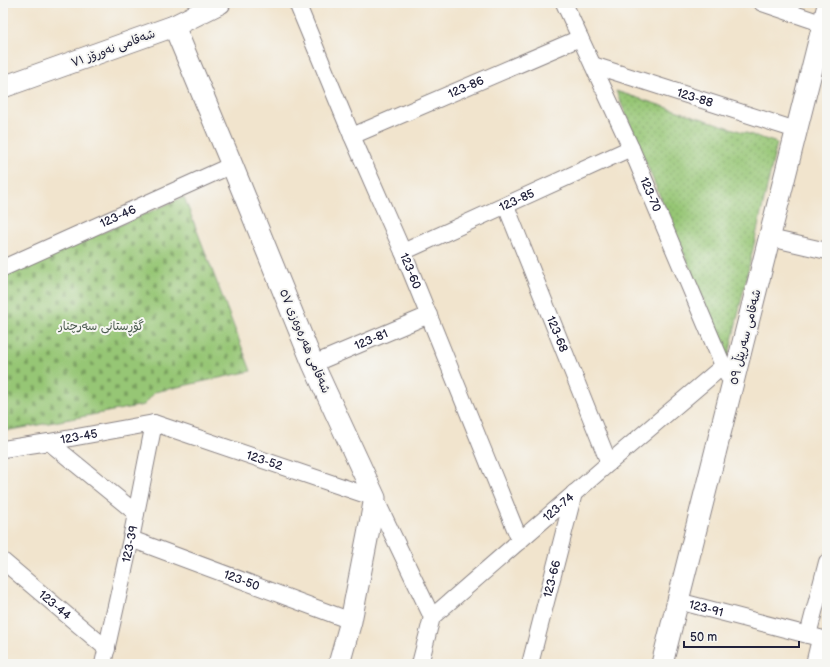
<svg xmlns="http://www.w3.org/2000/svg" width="830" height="667" viewBox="0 0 830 667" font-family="'Balsamiq Sans','Playpen Sans Arabic',sans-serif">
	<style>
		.grass { fill: url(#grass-dots); stroke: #5c7458 }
		.cemetery { fill: url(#cemetery-stones); stroke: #5c7458 }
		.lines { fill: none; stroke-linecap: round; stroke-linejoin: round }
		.minor-casing { stroke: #8a8384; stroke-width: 18 }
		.tertiary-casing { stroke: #8a8384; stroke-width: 23 }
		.minor { stroke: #fff; stroke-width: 16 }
		.tertiary { stroke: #fff; stroke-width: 21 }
		.labels { text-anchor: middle; stroke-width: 4; stroke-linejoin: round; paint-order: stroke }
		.street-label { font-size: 12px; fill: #22223b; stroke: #f6f6f2 }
		.park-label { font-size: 12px; fill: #4b5b4f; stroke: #f6f6f2 }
	</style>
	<defs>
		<pattern id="grass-dots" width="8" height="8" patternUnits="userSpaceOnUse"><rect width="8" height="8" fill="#96c675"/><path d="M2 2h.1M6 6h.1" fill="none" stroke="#7aa061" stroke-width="1.8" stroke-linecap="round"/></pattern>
		<pattern id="cemetery-stones" width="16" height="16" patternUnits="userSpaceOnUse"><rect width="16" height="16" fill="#96c675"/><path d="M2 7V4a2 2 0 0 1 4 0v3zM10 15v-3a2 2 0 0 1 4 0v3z" fill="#7aa061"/></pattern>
	</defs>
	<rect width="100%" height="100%" fill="#f6f6f2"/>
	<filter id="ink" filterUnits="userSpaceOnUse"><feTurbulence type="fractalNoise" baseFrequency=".025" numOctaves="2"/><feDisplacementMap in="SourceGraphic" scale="8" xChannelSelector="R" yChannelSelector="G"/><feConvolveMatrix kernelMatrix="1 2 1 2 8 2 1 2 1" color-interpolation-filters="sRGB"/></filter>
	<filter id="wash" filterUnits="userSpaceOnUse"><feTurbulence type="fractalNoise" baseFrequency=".012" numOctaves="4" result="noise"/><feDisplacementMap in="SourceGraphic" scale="16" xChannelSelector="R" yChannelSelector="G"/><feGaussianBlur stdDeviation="0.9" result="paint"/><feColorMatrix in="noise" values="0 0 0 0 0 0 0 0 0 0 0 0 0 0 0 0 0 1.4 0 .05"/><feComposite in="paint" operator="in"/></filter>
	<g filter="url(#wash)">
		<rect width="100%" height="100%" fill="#f1e4cd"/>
		<path class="grass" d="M616,91l161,52 -49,216z"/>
		<path class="cemetery" d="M184,197l67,174 -96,21 -11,13 -127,24 -14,2v-155z"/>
	</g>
	<g filter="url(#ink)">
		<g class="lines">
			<g class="minor-casing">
				<g id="minor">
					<path id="s1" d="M297,3l55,133 51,116 117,289"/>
					<path id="s2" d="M564,3l67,145 96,227"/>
					<path d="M762,3l62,21"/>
					<path id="s3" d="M593,65l203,65"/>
					<path id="s4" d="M352,136l228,-98"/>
					<path id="s5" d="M506,206l103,257"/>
					<path d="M770,238l57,13"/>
					<path id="s6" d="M403,252l228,-104"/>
					<path id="s7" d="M3,268l229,-103"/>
					<path id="s8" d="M313,364l116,-49"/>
					<path d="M49,442l87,71"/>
					<path id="s9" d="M3,449l46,-7 105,-19 221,75 57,119"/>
					<path id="s10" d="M131,539l220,82"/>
					<path id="s11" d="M3,561l104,88"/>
					<path id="s12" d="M678,601l130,34 19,5"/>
					<path d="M808,635l19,-73"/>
					<path id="s13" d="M103,664l28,-125 23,-116"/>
					<path id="s14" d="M420,664l12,-47 177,-154 114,-97"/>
					<path id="s15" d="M530,664l44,-171"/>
					<path d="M814,664l6,-25"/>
				</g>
			</g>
			<g class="tertiary-casing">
				<g id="tertiary">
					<path d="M174,26l58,139 81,199 62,134 -24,123 -12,43"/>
					<path d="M3,87l171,-61 46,-23"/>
					<path d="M662,664l165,-655"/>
				</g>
			</g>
			<use href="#minor" class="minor"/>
			<use href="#tertiary" class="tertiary"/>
		</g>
	</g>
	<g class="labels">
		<g class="street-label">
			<text transform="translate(113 48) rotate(-20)" y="4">شەقامی نەورۆز ٧١</text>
			<text dy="4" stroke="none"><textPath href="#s4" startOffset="124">123-86</textPath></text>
			<text dy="4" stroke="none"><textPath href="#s3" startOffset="107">123-88</textPath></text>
			<text dy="4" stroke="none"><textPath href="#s2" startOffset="210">123-70</textPath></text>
			<text dy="4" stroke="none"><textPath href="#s6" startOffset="125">123-85</textPath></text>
			<text dy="4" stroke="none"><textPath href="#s7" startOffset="126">123-46</textPath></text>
			<text dy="4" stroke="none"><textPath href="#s1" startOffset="291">123-60</textPath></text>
			<text dy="4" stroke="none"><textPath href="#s5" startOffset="138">123-68</textPath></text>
			<text transform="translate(745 337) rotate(-76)" y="4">شەقامی سەرپێڵ ٥٩</text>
			<text dy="4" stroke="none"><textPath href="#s8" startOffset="63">123-81</textPath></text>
			<text transform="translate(305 341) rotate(67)" y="4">شەقامی هەرەوەزی ٥٧</text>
			<text dy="4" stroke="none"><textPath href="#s9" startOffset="77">123-45</textPath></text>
			<text dy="4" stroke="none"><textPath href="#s9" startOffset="270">123-52</textPath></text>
			<text dy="4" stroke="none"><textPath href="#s14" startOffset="216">123-74</textPath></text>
			<text dy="4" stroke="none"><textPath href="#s13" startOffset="123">123-39</textPath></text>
			<text dy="4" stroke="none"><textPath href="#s15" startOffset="88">123-66</textPath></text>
			<text dy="4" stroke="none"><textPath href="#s10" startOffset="118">123-50</textPath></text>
			<text dy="4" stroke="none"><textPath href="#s11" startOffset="68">123-44</textPath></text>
			<text dy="4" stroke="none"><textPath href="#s12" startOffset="29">123-91</textPath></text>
		</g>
		<g class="park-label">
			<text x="101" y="330">گۆڕستانی سەرچنار</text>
		</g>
	</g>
	<rect width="830" height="667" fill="none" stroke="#f6f6f2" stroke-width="16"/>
	<path d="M684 641v6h115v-6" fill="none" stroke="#22223b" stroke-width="2"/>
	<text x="690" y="641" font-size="12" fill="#22223b" stroke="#f6f6f2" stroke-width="3" paint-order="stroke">50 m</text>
</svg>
